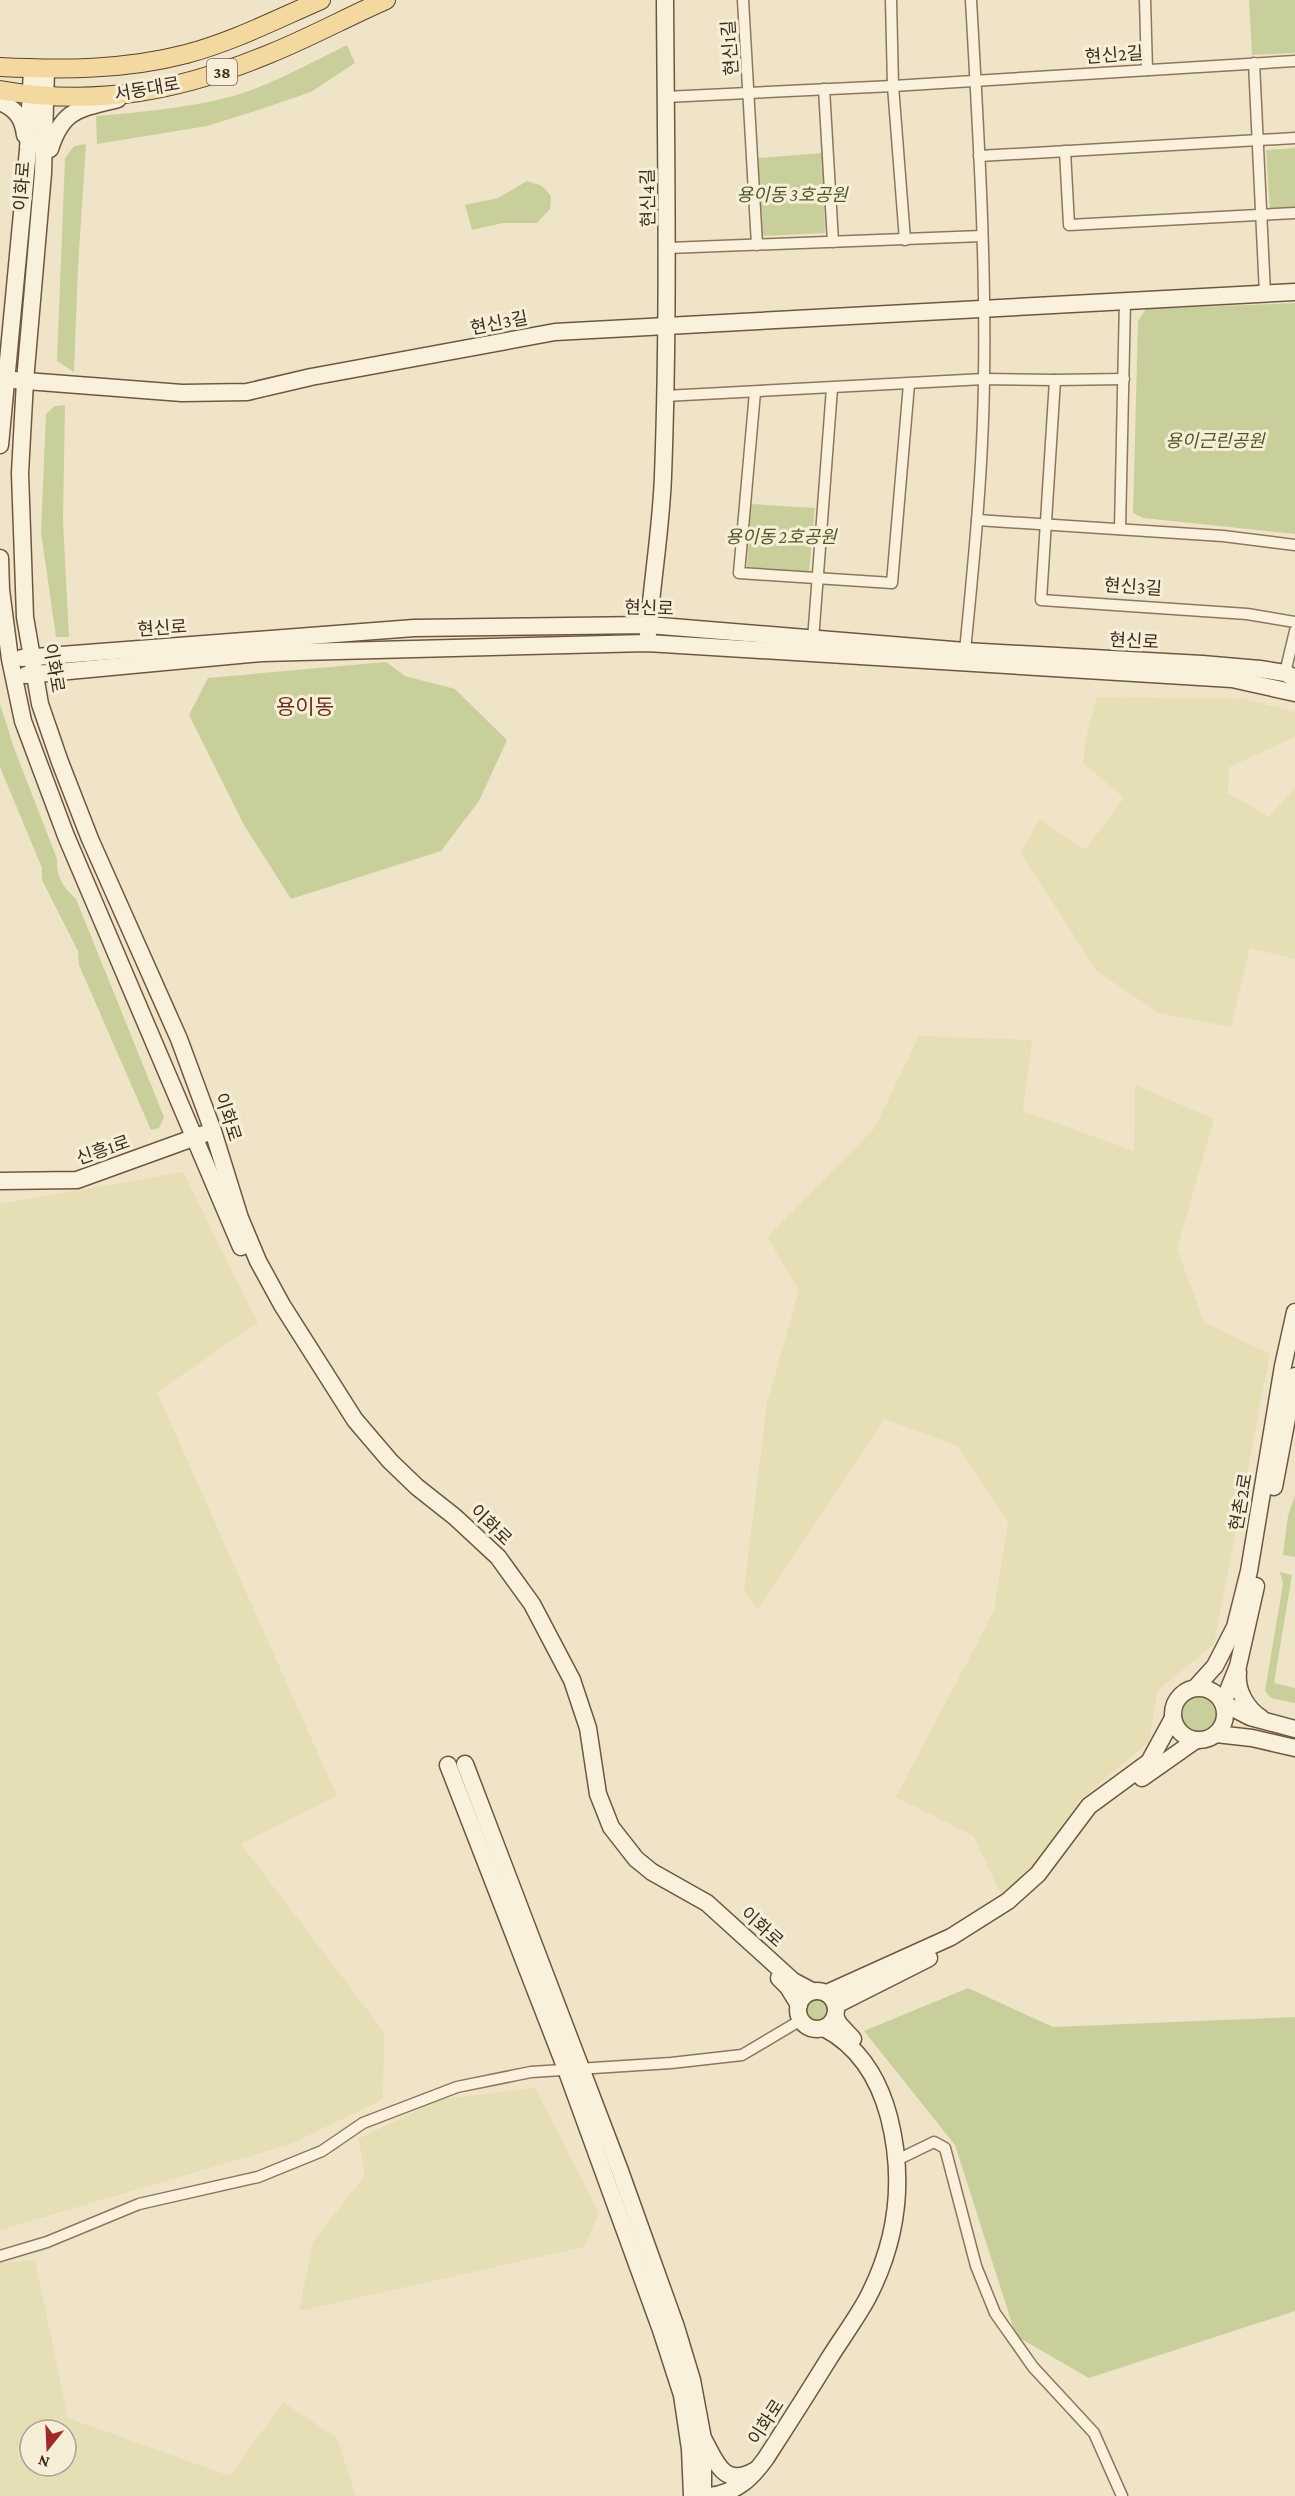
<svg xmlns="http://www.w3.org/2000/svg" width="1295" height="2496" viewBox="0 0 1295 2496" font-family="'Crimson Pro','Noto Sans KR',serif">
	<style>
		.farmland { fill: #e6deb5; fill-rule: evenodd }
		.green { fill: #c9cf9b }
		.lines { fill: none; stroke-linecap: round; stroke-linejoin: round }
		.street-casing { stroke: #8d765c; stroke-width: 13 }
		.secondary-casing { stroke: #6f573f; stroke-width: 19 }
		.primary-casing { stroke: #5b4430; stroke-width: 20 }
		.street { stroke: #faf1dc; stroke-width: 10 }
		.secondary { stroke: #faf1dc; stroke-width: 16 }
		.primary { stroke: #f3d9a0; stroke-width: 18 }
		.labels { text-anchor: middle; stroke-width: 6; stroke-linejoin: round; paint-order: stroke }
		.shield { fill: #f7eed8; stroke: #756857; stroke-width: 1.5 }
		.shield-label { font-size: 16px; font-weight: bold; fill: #3d2e20 }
		.street-label { font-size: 18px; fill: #3d2e20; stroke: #f7eed8 }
		.park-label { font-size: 18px; font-style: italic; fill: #4d5a26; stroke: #f7eed8 }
		.quarter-label { font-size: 21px; fill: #6b2e1e; stroke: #f7eed8 }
	</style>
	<rect width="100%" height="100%" fill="#f0e4c8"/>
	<g class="farmland">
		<path d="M1097,697l148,2 50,13v25l-66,30 -1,26 40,24 27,-29v171l-45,-11 -19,79 -72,-14 -61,-41 -78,-119 20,-34 45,31 39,-52 -41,-35 3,-25z"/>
		<path d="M919,1036l113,4 -9,71 111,40 1,-66 79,34 -37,130 27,73 66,32 -56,290 -57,47 -8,51 -69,58 -50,70 -28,26 -29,-60 -77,-39 98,-186 14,-89 -50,-76 -73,-27 -127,190 -14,-19 23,-187 32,-113 -32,-53 107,-108z"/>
		<path d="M183,1172l75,151 -101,69 180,404 -96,48 143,188 -1,67 -92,45 -291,86v-1026z"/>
		<path d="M535,2088l64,125 -15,34 -285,64 14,-69 52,-67 -7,-36 82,-40z"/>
		<path d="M35,2260l33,158 162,58 53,-74 54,36 19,58h-356v-233zM30,2430h36v36h-36z"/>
	</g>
	<g class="green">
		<path d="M1249,0h46v53l-43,2z"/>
		<path d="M347,45l8,18 -44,29 -53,18 -51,16 -110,18 -1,-28c45,-4 93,-8 137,-20 39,-11 77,-33 114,-51z"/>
		<path d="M86,144l-8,123 -4,105 -17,-11 8,-203 9,-12z"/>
		<path d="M1295,148v63l-25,1 -4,-62z"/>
		<path d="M823,153l2,80 -63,3 -4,-78z"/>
		<path d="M527,181l15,5 9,10 -1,13 -13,14h-34l-31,7 -7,-25 33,-7z"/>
		<path d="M1295,303v231l-152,-16 -10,-5 5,-192 8,-12z"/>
		<path d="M65,405l-2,116 6,116h-13l-15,-105 5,-118 9,-8z"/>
		<path d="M751,504l64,4 -6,65 -62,-6z"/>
		<path d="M386,662l19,14 50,13 52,51 -28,61 -38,50 -150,48 -47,-74 -55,-110 19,-37z"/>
		<path d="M0,704l14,44 43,111c-1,18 6,28 19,40l88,218 -5,11 -8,2 -72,-165 -1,-14 -36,-71v-12l-42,-101z"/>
		<path d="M1295,1495v62l-12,-2 5,-39z"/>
		<path d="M1280,1572l12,3 -18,108 21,5v15l-24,-5 -6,-7 18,-107z"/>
		<circle cx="1199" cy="1714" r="17"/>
		<path d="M968,1988l85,39 242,-10v294l-206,67 -73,-42 -61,-191 -91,-114z"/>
		<circle cx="817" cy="2010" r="14"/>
	</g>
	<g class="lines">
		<g class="street-casing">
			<g id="street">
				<path d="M743,0l14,245"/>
				<path d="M891,0l2,86 12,154"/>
				<path d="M1145,0l2,70"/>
				<path d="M1254,63l11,231"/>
				<path d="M824,89l9,153"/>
				<path d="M665,97l228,-11 402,-25"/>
				<path d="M1065,151l4,74 226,-12"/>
				<path d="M979,156l316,-18"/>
				<path d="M668,248l314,-12"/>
				<path d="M1055,380l69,-1"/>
				<path d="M755,392l-16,181 153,10 17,-199"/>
				<path d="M665,396l319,-17 71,1 -14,220 206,14 48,8"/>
				<path d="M977,520l246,16 72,9"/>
				<path d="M1120,529l5,-228"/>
				<path d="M813,640l19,-252"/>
				<path d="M965,651c9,-91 18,-182 19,-273 2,-126 -6,-252 -13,-378"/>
				<path d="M1285,673l10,-42"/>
				<path d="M897,2160l37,-18 11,6 31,118 19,47 38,54 61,66 28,63"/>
				<path d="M0,2256l47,-14 92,-38 119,-27 64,-26 41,-28 94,-36 74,-15 140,-9 71,-8 59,-35"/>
			</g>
		</g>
		<g class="secondary-casing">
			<g id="secondary">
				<path d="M46,69l-3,104 -18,208 -5,92 5,144 15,87 20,58 30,77 89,200 34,92 27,87 18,43 24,44 73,115 35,41 27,26 38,30 43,40 34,47 40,76 16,48 10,66 13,33 25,32 16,13 55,31 86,78 19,10"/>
				<path d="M0,102c16,7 23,16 25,33"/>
				<path d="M50,149c13,-41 30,-40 68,-50"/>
				<path d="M0,379l182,14 65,-1 64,-15 244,-45 740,-40"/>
				<path d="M0,445l28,-295 4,-81"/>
				<path d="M0,558l1,32 9,69 13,62 43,115 175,411"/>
				<path d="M648,634c4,-52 13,-105 15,-158 6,-159 3,-317 2,-476"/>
				<path d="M22,658l392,-30 234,-3 317,26 237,13 58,5 25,4 10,5"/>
				<path d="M26,675l236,-22 385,-10 585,36 63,14"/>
				<path d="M0,1181l77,-1 127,-46"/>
				<path d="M1274,1487l21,-111"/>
				<path d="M1238,1672c-2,18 8,36 23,46"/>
				<path d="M1196,1687l19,-21 20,-39 14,-56 34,-205 12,-54"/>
				<circle cx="1199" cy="1714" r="26"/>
				<path d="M1223,1703l15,-37 18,-80"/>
				<path d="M1223,1703l27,14 45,12"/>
				<path d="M1216,1734l36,4 43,10"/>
				<path d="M465,1764l154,404 57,159 16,53 11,59v57"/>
				<path d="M448,1765l118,304 95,261 21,65 8,54 2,47"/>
				<path d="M1142,1778l54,-38"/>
				<path d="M779,1978l9,9 11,18"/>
				<circle cx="817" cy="2010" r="19"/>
				<path d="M827,1993l124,-56 57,-36 30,-27 51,-68 60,-44 24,-44"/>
				<path d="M836,2005l93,-47"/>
				<path d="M835,2016l4,8 14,15"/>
				<path d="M704,2440c12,22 20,48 50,31"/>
				<path d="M710,2496c27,-4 41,-17 56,-38 22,-34 43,-67 64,-101 12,-19 26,-38 37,-58 30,-57 38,-119 22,-182 -10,-38 -29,-70 -65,-89"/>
			</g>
		</g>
		<g class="primary-casing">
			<g id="primary">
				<path d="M0,67c62,3 125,3 186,-13 46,-12 91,-35 135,-54"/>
				<path d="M0,90c96,17 180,1 269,-36 40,-16 78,-37 117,-54"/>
			</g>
		</g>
		<use href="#street" class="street"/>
		<use href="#secondary" class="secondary"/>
		<use href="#primary" class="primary"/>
	</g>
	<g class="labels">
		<rect class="shield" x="207" y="59" width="30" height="26" rx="4.5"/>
		<g class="shield-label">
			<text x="222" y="78">38</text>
		</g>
		<g class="street-label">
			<text transform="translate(730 48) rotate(-94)" y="6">현신1길</text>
			<text transform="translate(1114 55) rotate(-4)" y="6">현신2길</text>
			<text transform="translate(147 89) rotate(-10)" y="6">서동대로</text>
			<text transform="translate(22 186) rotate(-86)" y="6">이화로</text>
			<text transform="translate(648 198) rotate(-91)" y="6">현신4길</text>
			<text transform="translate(499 323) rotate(-11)" y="6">현신3길</text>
			<text transform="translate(1133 587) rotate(4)" y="6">현신3길</text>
			<text transform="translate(649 608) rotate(2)" y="6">현신로</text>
			<text transform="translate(162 628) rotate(-4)" y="6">현신로</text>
			<text transform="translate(1134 641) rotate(3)" y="6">현신로</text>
			<text transform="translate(54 668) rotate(80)" y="6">이화로</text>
			<text transform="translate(228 1117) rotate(72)" y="6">이화로</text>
			<text transform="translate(103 1150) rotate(-19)" y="6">신흥1로</text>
			<text transform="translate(1241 1502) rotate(-80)" y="6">현촌2로</text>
			<text transform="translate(491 1525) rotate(44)" y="6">이화로</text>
			<text transform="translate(762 1927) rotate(42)" y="6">이화로</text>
			<text transform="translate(766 2422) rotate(-57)" y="6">이화로</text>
		</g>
		<g class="park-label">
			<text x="792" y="201">용이동 3호공원</text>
			<text x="1215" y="447">용이근린공원</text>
			<text x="781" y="543">용이동 2호공원</text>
		</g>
		<g class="quarter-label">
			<text x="305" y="714">용이동</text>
		</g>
	</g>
	<g transform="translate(48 2448) rotate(198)"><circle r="28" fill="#f7eed8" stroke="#ada18e" stroke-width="1.5"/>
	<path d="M0-4.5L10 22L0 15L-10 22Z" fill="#9e2a2b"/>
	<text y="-9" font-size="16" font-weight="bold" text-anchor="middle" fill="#3d2e20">N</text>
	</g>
</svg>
